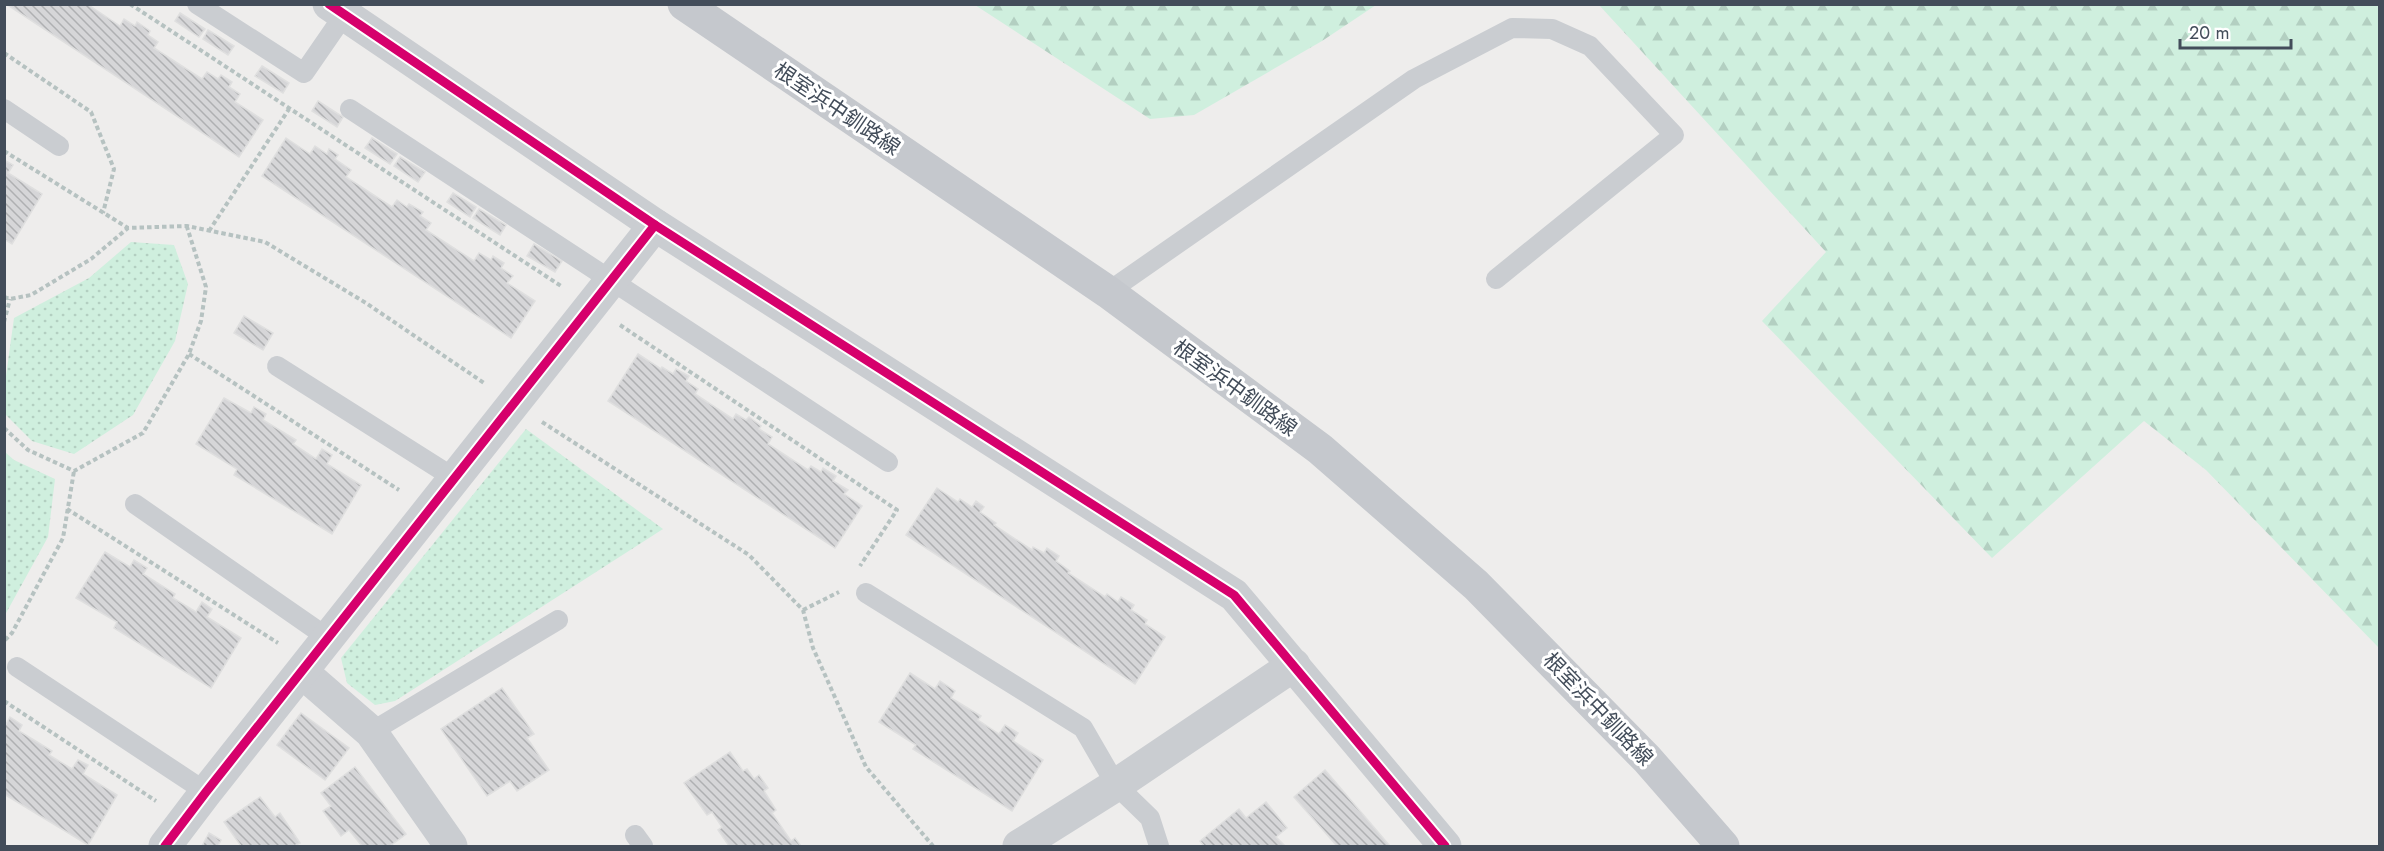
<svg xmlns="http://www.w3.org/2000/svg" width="2384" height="851" viewBox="0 0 2384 851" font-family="Jost,'Noto Sans JP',sans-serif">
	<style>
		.forest { fill: url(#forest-firs) }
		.park { fill: url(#park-dots) }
		.building { fill: url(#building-back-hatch); stroke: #dfdfdf; stroke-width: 1.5 }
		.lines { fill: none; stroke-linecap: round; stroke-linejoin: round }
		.path { stroke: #b6c2c1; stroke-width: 4; stroke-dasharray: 4.5 3; stroke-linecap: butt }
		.lane { stroke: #cacdd1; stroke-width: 20 }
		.street { stroke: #cacdd1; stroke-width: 33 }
		.primary { stroke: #c5c8cd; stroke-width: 33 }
		.cycleway-casing { stroke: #fff; stroke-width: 13 }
		.cycleway { stroke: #d6006c; stroke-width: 9 }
		.labels { text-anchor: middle; stroke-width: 6; stroke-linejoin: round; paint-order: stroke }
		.street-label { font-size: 21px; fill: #434d5a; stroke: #fff }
	</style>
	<defs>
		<pattern id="forest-firs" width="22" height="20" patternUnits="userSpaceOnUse" patternTransform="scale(1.5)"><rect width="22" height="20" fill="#cfefde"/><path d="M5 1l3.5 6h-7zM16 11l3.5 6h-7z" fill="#b3cfc1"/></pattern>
		<pattern id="park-dots" width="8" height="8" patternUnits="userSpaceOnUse" patternTransform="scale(1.5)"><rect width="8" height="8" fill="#cfefde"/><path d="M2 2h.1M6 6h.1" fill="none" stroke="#b3cfc1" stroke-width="1.8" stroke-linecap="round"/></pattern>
		<pattern id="building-back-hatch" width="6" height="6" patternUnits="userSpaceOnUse" patternTransform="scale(1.5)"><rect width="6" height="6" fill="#d6d6d8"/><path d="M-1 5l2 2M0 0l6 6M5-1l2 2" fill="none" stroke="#afb0b2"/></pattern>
	</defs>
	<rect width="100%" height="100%" fill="#eeedec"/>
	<g class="forest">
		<path d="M975,5h401l-54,36 -128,74 -44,4z"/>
		<path d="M1599,5h780v643l-173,-178 -62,-49 -152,137 -230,-237 64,-69z"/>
	</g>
	<g class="park">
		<path d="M131,242l43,3 14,39 -13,57 -42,74 -59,39 -42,-13 -27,-27v-31l9,-65 75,-40z"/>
		<path d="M526,429l137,100 -268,172 -20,4 -28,-22 -6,-25z"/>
		<path d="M5,452l9,8 41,19 -7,58 -43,78z"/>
	</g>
	<g class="building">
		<path d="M6,4h81l33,22 4,-7 11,7 2,-4 13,9 -2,4 10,7 -4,6 48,31 5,-7 11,7 3,-4 11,7 -3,5 11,7 -5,8 28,18 -24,37z"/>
		<path d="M180,13l25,16 -6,8 -24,-16z"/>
		<path d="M208,30l26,16 -6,9 -25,-16z"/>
		<path d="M262,66l27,17 -6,10 -28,-17z"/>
		<path d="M318,101l25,16 -6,10 -25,-16z"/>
		<path d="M286,138l24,16 5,-8 12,8 2,-5 9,6 -3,4 16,11 -5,7 46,30 5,-7 10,7 2,-3 14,8 -3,4 11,7 -5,7 48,31 5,-8 12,7 2,-4 11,7 -3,5 12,8 -6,7 28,18 -24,37 -249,-162z"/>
		<path d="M372,138l25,16 -7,10 -25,-16z"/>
		<path d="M400,157l25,15 -7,10 -24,-16z"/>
		<path d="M4,160l9,5 -5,8 34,21 -30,50 -8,-5z"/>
		<path d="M453,193l23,14 -6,10 -23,-15z"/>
		<path d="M479,209l27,16 -6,10 -27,-17z"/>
		<path d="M534,244l28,17 -7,11 -28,-16z"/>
		<path d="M244,316l29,17 -10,17 -29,-17z"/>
		<path d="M638,354l23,15 1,-2 11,7 3,-5 13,7 -3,5 12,8 -3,5 38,25 3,-5 10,6 3,-3 12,9 -2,3 13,8 -4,7 40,26 3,-4 10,6 2,-4 13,8 -3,5 15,9 -4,4 18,12 -27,42 -227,-147z"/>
		<path d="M224,398l27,15 3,-6 12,7 -3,6 33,20 -3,4 23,15 6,-10 10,6 -5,9 34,21 -29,49 -98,-59 3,-6 -41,-25z"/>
		<path d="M937,488l21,14 2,-3 12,8 4,-6 8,6 -4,5 16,11 -2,2 38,25 1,-3 11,6 3,-5 12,8 -3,5 14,10 -2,2 37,24 2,-3 11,8 3,-5 13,8 -3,5 16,10 -2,4 20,13 -30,47 -229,-149z"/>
		<path d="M105,552l25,15 4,-7 13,8 -4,6 32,20 -2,4 23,14 6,-10 10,7 -5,8 34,21 -30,50 -97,-60 3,-6 -41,-24z"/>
		<path d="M910,673l25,16 5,-8 15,10 -4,7 30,18 -3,4 21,14 6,-9 13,8 -5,8 30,19 -31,51 -99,-62 3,-4 -37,-23z"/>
		<path d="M502,688l32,46 -7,4 22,32 -32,21 -7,-10 -23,15 -46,-67z"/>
		<path d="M301,713l48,35 -24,32 -48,-35z"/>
		<path d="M10,717l12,8 -3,6 33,20 -3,4 23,14 6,-9 10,5 -5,9 34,21 -29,50 -84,-51v-71l2,1z"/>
		<path d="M730,752l13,19 4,-2 7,10 5,-4 9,13 -4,3 12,19 -4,3 19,28 4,-3 6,8h-72l-11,-16 4,-3 -10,-15 -5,3 -23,-32z"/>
		<path d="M355,767l51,67 -16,12h-28l-13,-16 -8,6 -18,-25 8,-5 -10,-13z"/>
		<path d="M1325,770l64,75 -1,1h-51l-43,-49z"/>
		<path d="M260,797l15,20 5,-4 20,30 -6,3h-53l-17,-24z"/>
		<path d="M1266,802l21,26 -11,9 9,9h-81l-4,-5 39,-32 7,9z"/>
		<path d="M209,833l12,7 -3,6h-16z"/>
	</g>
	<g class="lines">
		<g class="path">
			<path d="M130,4l431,282"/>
			<path d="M4,53l87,59 23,57 -11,44"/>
			<path d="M4,151l124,77"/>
			<path d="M209,231l80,-122"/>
			<path d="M4,297l6,2 21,-4 60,-36 37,-31 59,-2 78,16 101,61 118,80"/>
			<path d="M4,322l6,-23"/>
			<path d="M620,325l277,185 -37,56"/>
			<path d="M189,354l210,136"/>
			<path d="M542,422l207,133 54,55 10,38 53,119 67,79"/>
			<path d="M4,428l24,22 46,21 69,-38 46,-79 12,-33 5,-34 -19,-60"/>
			<path d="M67,509l211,134"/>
			<path d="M803,610l36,-18"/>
			<path d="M5,640l7,-7 51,-95 11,-67"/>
			<path d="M4,701l152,100"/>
		</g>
		<g class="lane">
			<path d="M197,4l107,69 40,-58"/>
			<path d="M4,109l55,37"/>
			<path d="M350,109l538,353"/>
			<path d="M1108,292l306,-213 98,-51 40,1 38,17 84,89 -178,144"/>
			<path d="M277,366l177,112"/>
			<path d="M135,504l193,134"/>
			<path d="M866,593l217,135 33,57 34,33 9,28"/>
			<path d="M17,667l189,125"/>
			<path d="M371,732l187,-112"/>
			<path d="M635,835l8,11"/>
		</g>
		<g class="street">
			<path d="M329,4l326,221 579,370 211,251"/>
			<path d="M302,672l69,60 80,114"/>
			<path d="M165,846l41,-54 449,-567"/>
			<path d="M1019,846l97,-61 178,-120"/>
		</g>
		<path class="primary" d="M684,4l424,288 212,157 156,136 171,174 76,87"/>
		<g class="cycleway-casing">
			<g id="cycleway">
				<path d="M329,4l326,221 579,370 211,251"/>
				<path d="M165,846l41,-54 449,-567"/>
			</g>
		</g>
		<use href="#cycleway" class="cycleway"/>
	</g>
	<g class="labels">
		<g class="street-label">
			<text transform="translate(837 109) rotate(34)" y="7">根室浜中釧路線</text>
			<text transform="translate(1235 388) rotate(36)" y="7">根室浜中釧路線</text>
			<text transform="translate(1598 709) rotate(46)" y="7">根室浜中釧路線</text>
		</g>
	</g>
	<rect width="2384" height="851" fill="none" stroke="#434d5a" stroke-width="12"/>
	<path d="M2180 39v9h111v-9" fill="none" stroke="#434d5a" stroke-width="3"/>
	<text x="2189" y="39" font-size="18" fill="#434d5a" stroke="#ffffff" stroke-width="4.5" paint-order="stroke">20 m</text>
</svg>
